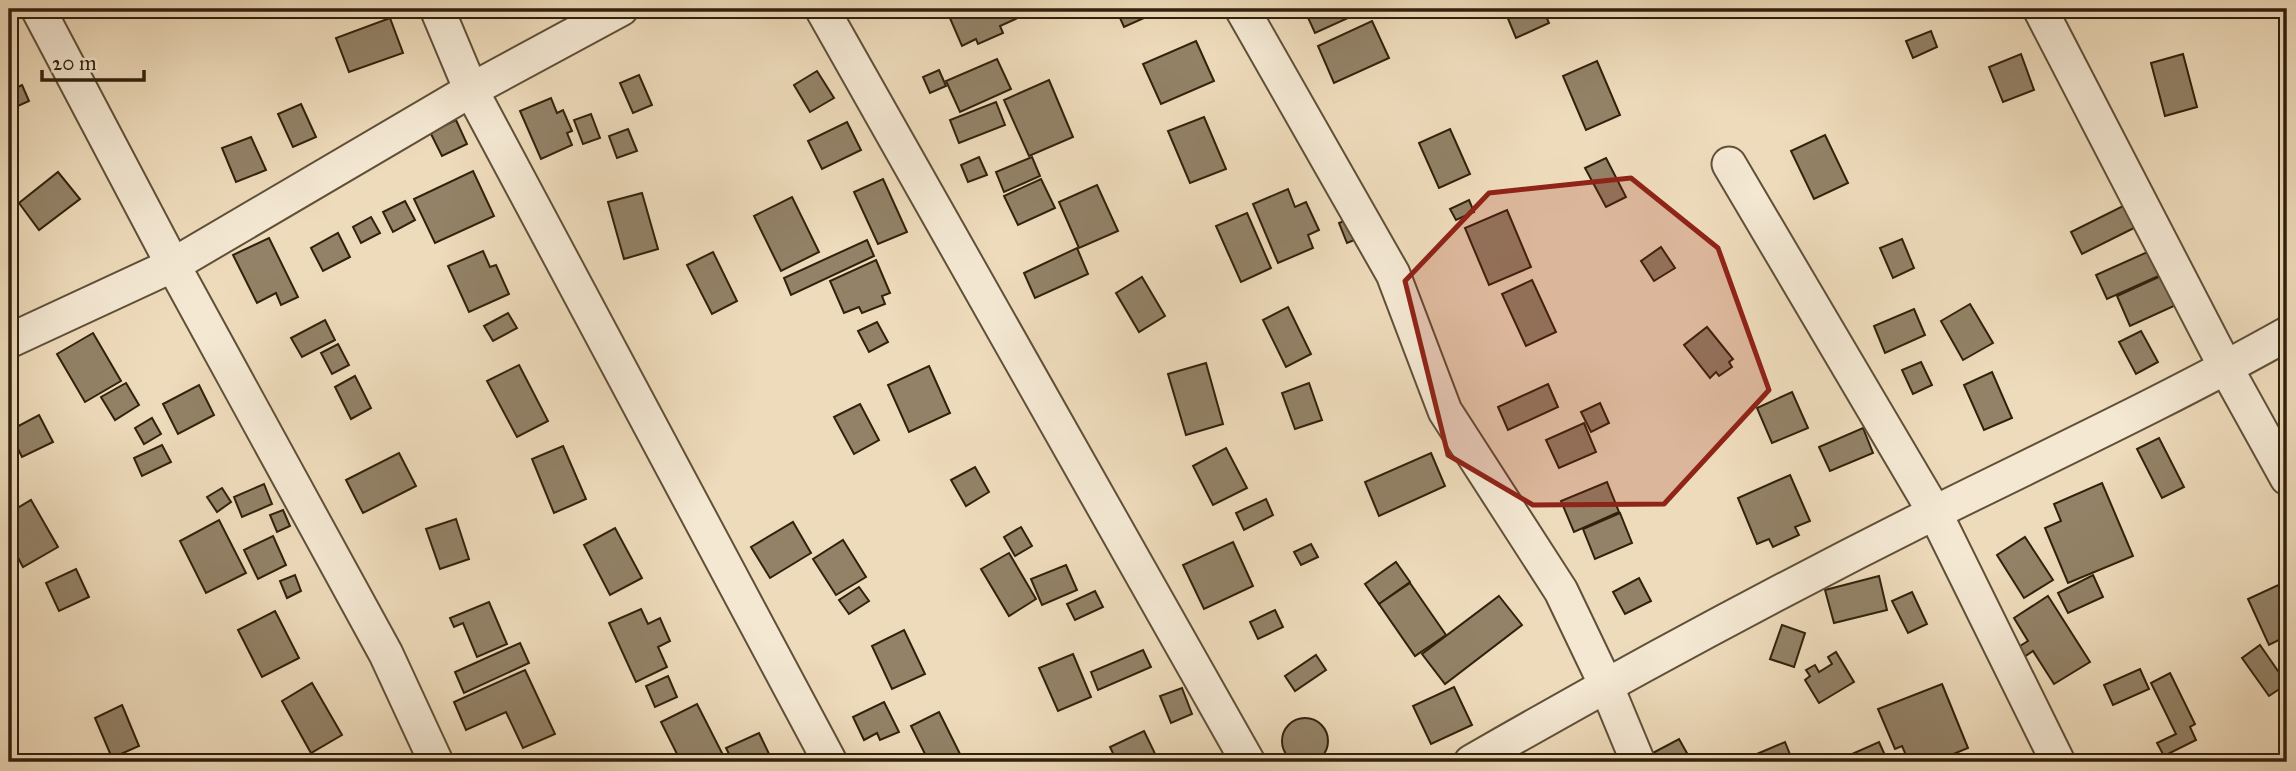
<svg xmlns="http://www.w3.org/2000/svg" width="2296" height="771" viewBox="0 0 2296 771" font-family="'IM FELL Great Primer',serif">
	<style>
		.building { fill: #938267; stroke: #31210c; stroke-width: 2 }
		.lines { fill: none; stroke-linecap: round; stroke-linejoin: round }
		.minor-casing { stroke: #605038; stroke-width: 37 }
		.minor { stroke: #f4e8d3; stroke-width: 33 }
		.marked { fill: #8f2418; fill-opacity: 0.2; stroke: #8f2418; stroke-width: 5; stroke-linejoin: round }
	</style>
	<rect width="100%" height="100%" fill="#eedbbb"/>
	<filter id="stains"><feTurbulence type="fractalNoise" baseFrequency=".00286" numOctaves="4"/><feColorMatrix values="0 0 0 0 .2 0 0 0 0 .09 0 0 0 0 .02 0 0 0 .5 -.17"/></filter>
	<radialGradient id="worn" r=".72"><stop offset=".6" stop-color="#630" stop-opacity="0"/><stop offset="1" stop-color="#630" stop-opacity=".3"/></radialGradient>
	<g class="building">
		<path d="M946,9h73l3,7 -22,10 3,7 -25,11 -2,-5 -14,7z"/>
		<path d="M1116,9h48l-40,18z"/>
		<path d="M1309,9h48l2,4 -44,20 -10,-22z"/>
		<path d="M1504,9h39l6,14 -33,15z"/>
		<path d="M390,18l13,35 -54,19 -13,-34z"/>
		<path d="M1372,21l17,37 -55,25 -16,-37z"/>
		<path d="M1931,31l6,16 -24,11 -7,-17z"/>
		<path d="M1196,41l18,40 -53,23 -18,-40z"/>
		<path d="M2021,54l13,36 -31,12 -14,-35z"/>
		<path d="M2183,54l14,53 -32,9 -14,-53z"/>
		<path d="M997,59l14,30 -51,23 -14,-31z"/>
		<path d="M1597,61l23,54 -34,15 -23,-54z"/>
		<path d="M939,70l7,16 -16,7 -7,-16z"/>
		<path d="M817,71l17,27 -24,14 -16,-27z"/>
		<path d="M639,75l13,30 -19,8 -13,-30z"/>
		<path d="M1049,80l24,57 -44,19 -25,-56z"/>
		<path d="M22,85l7,16 -20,9v-19z"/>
		<path d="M551,98l6,15 6,-3 9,21 -5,2 5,12 -31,14 -21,-48z"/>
		<path d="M996,102l9,23 -46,18 -9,-23z"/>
		<path d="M301,104l15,33 -23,10 -15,-33z"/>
		<path d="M591,114l9,24 -17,6 -9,-24z"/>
		<path d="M1204,117l22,52 -36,14 -22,-52z"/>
		<path d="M456,120l11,24 -25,12 -12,-24z"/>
		<path d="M847,122l14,28 -39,19 -14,-28z"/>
		<path d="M628,129l9,22 -20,7 -8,-22z"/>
		<path d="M1450,129l20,45 -31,14 -20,-45z"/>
		<path d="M9,132l9,18 -9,4z"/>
		<path d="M1825,135l23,48 -34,16 -23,-48z"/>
		<path d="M251,137l15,33 -30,12 -14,-34z"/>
		<path d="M979,157l8,18 -19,7 -7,-17z"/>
		<path d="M1032,157l8,19 -36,16 -8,-20z"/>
		<path d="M1606,158l20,39 -20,10 -21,-39z"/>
		<path d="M473,171l21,45 -59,27 -21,-44z"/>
		<path d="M58,172l22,27 -41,31 -20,-27z"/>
		<path d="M883,179l24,53 -29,12 -24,-52z"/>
		<path d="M1041,179l14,29 -37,17 -14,-29z"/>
		<path d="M1097,185l21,46 -39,17 -20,-46z"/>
		<path d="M1288,189l7,18 11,-5 13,28 -11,5 5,13 -35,15 -25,-59z"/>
		<path d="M642,193l16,56 -34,10 -16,-57z"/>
		<path d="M792,197l27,55 -38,19 -27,-55z"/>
		<path d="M1469,200l5,12 -18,8 -6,-11z"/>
		<path d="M405,201l10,19 -22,12 -10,-20z"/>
		<path d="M2125,205l11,22 -54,27 -11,-22z"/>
		<path d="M1507,210l24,57 -42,18 -24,-57z"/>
		<path d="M1247,213l24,55 -30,14 -25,-56z"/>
		<path d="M371,217l9,16 -19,10 -8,-16z"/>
		<path d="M1353,217l9,20 -15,6 -8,-20z"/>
		<path d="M338,233l12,24 -27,14 -12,-23z"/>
		<path d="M269,238l29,59 -17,8 -5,-12 -19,10 -24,-48z"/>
		<path d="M1902,239l12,29 -21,10 -13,-30z"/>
		<path d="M867,240l7,16 -83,39 -7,-17z"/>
		<path d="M1661,247l14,21 -21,13 -13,-20z"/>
		<path d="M1077,248l11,26 -53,24 -11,-25z"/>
		<path d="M2152,250l11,24 -56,25 -11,-24z"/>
		<path d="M483,251l7,16 6,-2 13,29 -40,18 -21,-46z"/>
		<path d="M713,252l24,49 -25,13 -25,-49z"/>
		<path d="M876,260l14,33 -8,3 3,8 -23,9 -3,-6 -15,6 -14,-32z"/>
		<path d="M2163,275l13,30 -46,21 -13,-30z"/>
		<path d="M1142,277l23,39 -26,16 -23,-39z"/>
		<path d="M1532,280l24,52 -30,14 -24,-52z"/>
		<path d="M1970,304l23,39 -30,17 -22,-39z"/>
		<path d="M1288,307l23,47 -25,13 -23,-47z"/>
		<path d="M1914,309l11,26 -40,18 -11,-27z"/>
		<path d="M508,313l9,15 -24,13 -9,-15z"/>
		<path d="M325,320l10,20 -33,17 -11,-19z"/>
		<path d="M877,322l11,20 -19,10 -11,-21z"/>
		<path d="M1707,327l26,32 -4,3 3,5 -13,9 -3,-4 -6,6 -26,-33z"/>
		<path d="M2141,331l17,31 -22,12 -17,-32z"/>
		<path d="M93,333l28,48 -36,21 -28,-48z"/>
		<path d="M338,344l11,21 -17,9 -11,-21z"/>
		<path d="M1921,362l11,23 -19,9 -11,-24z"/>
		<path d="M1206,363l17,61 -37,11 -18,-61z"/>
		<path d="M519,365l29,56 -31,16 -30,-56z"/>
		<path d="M929,366l21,47 -41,19 -21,-47z"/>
		<path d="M1992,372l20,46 -28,12 -20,-45z"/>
		<path d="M355,376l16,32 -20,11 -16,-32z"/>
		<path d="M126,383l13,22 -24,15 -14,-23z"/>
		<path d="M1309,383l13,37 -27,9 -13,-36z"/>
		<path d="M1548,384l10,23 -50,23 -10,-23z"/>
		<path d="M199,385l15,30 -36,19 -15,-30z"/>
		<path d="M1792,392l16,36 -36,15 -15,-35z"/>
		<path d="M1600,403l9,20 -18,9 -10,-20z"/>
		<path d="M860,404l19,36 -25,14 -20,-37z"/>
		<path d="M39,415l14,27 -31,15 -13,-26z"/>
		<path d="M152,418l9,16 -17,10 -9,-16z"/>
		<path d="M1584,423l12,29 -37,16 -13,-28z"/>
		<path d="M1863,428l10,25 -43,18 -11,-24z"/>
		<path d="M2159,438l25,49 -22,11 -25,-49z"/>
		<path d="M162,445l9,17 -29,14 -8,-18z"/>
		<path d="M563,446l23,53 -32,14 -22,-54z"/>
		<path d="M1226,448l21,40 -34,17 -20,-39z"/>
		<path d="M399,453l17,33 -53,27 -17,-33z"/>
		<path d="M1431,453l14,33 -66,30 -14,-34z"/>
		<path d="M975,467l14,25 -23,14 -15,-26z"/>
		<path d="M1790,475l20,46 -15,6 4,8 -26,12 -4,-8 -12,5 -19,-46z"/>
		<path d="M1607,482l12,30 -45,20 -13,-31z"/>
		<path d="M2102,483l31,73 -65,27 -23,-55 16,-7 -7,-17z"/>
		<path d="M264,484l8,20 -30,13 -8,-20z"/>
		<path d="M222,488l9,14 -14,10 -10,-15z"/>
		<path d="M1266,499l7,16 -29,15 -8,-17z"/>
		<path d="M31,500l27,47 -35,20 -14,-26v-28z"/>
		<path d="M283,510l7,16 -13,6 -7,-17z"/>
		<path d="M1620,513l12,30 -37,16 -12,-30z"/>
		<path d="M456,519l13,40 -29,10 -14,-40z"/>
		<path d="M219,520l27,53 -40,20 -26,-52z"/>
		<path d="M793,522l18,31 -41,25 -19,-31z"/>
		<path d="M1021,527l11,19 -17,10 -11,-19z"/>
		<path d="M615,528l27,50 -32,17 -26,-50z"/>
		<path d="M273,536l13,29 -28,14 -14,-29z"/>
		<path d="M2025,537l28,43 -29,18 -27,-43z"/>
		<path d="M843,540l23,37 -30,18 -23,-36z"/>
		<path d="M1233,542l20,44 -49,23 -21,-44z"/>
		<path d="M1311,544l7,13 -17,8 -7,-13z"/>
		<path d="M1009,553l27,46 -27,17 -28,-47z"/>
		<path d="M1396,562l14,20 -31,22 -14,-20z"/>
		<path d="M1066,565l11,25 -35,15 -11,-26z"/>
		<path d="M76,569l13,28 -30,14 -13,-28z"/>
		<path d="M295,575l6,16 -14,7 -7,-17z"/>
		<path d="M2093,575l10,22 -35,16 -10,-20z"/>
		<path d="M1879,576l8,34 -53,13 -9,-33z"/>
		<path d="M1639,578l12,23 -26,13 -12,-22z"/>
		<path d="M2287,581v55l-18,9 -21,-46z"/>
		<path d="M1410,583l36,52 -31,21 -36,-52z"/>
		<path d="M859,587l10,14 -20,13 -10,-14z"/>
		<path d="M1095,591l8,16 -28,13 -8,-16z"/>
		<path d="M1912,592l15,32 -19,9 -16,-32z"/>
		<path d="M1499,596l23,29 -77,59 -23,-30z"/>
		<path d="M2048,596l42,66 -36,22 -21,-33 -12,8 -6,-10 13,-8 -14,-23z"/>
		<path d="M489,602l18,42 -30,13 -14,-34 -9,4 -4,-9z"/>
		<path d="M641,609l7,15 12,-6 10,23 -12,6 9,20 -31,15 -27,-59z"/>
		<path d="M1275,610l8,17 -25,12 -8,-17z"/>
		<path d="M275,611l24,47 -37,19 -24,-47z"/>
		<path d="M1782,625l23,8 -11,34 -24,-8z"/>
		<path d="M904,630l21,44 -33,15 -20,-43z"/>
		<path d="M2287,639v18l-6,-15z"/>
		<path d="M520,643l9,20 -65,30 -9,-21z"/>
		<path d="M2260,645l27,39 -18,12 -27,-38z"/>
		<path d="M1143,650l8,17 -53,23 -7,-18z"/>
		<path d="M1836,652l18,30 -35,21 -14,-23 5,-4 -4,-6 9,-5 4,7 13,-8 -4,-7z"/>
		<path d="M1073,654l18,43 -33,14 -19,-43z"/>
		<path d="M1316,655l10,15 -31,21 -10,-15z"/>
		<path d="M2140,669l9,20 -36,16 -9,-20z"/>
		<path d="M525,670l30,64 -32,14 -17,-36 -40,18 -12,-28z"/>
		<path d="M2170,673l25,51 -5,3 6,13 -32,16 -7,-13 19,-9 -25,-51z"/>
		<path d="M668,676l9,21 -22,10 -9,-21z"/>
		<path d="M312,683l30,52 -31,18 -29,-52z"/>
		<path d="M1942,684l26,64 -34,14h-25l-7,-16 -7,3 -17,-40z"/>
		<path d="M1454,687l18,38 -41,19 -18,-38z"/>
		<path d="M1182,688l10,26 -21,9 -11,-27z"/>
		<path d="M884,702l15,30 -19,8 -3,-7 -13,7 -11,-23z"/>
		<path d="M697,704l26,51 -14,7h-28l-20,-40z"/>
		<path d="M122,705l17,41 -27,12 -17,-40z"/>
		<path d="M939,712l22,44 -13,6h-19l-18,-36z"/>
		<circle cx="1305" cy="741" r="23"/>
		<path d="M2287,723v18l-7,-14z"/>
		<path d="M1144,731l15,31h-42l-7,-15z"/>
		<path d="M759,733l12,25 -9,4h-29l-7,-14z"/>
		<path d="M1679,739l13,23h-36l-5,-8z"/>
		<path d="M1785,742l8,20h-55z"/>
		<path d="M1879,742l9,20h-54z"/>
	</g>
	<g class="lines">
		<g class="minor-casing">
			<g id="minor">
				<path d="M38,9l135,256 213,389 50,108"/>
				<path d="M437,9l34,81 359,672"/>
				<path d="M822,9l426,753"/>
				<path d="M1242,9l151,265 52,137 116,180 45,94 32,77"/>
				<path d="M2040,9l186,359 61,110"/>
				<path d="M1729,164l206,349 123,249"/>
				<path d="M9,341l164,-76 298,-175 150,-81"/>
				<path d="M1471,762c153,-88 309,-172 467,-251 117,-58 235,-113 349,-177"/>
			</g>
		</g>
		<use href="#minor" class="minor"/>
	</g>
	<path class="marked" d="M1631,178l87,70 51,142 -105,114 -131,1 -85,-50 -43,-174 84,-88z"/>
	<rect width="2296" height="771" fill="none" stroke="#eedbbb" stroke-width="35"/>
	<rect x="10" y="10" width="2275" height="750" fill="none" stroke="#31210c" stroke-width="3.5"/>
	<rect x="18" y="18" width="2261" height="736" fill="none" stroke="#31210c" stroke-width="2"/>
	<path d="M42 70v10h102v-10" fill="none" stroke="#31210c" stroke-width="3.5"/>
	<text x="52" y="70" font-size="21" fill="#31210c" stroke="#f4e8d3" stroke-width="5" paint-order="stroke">20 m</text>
	<rect width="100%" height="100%" filter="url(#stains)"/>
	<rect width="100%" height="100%" fill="url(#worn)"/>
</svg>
